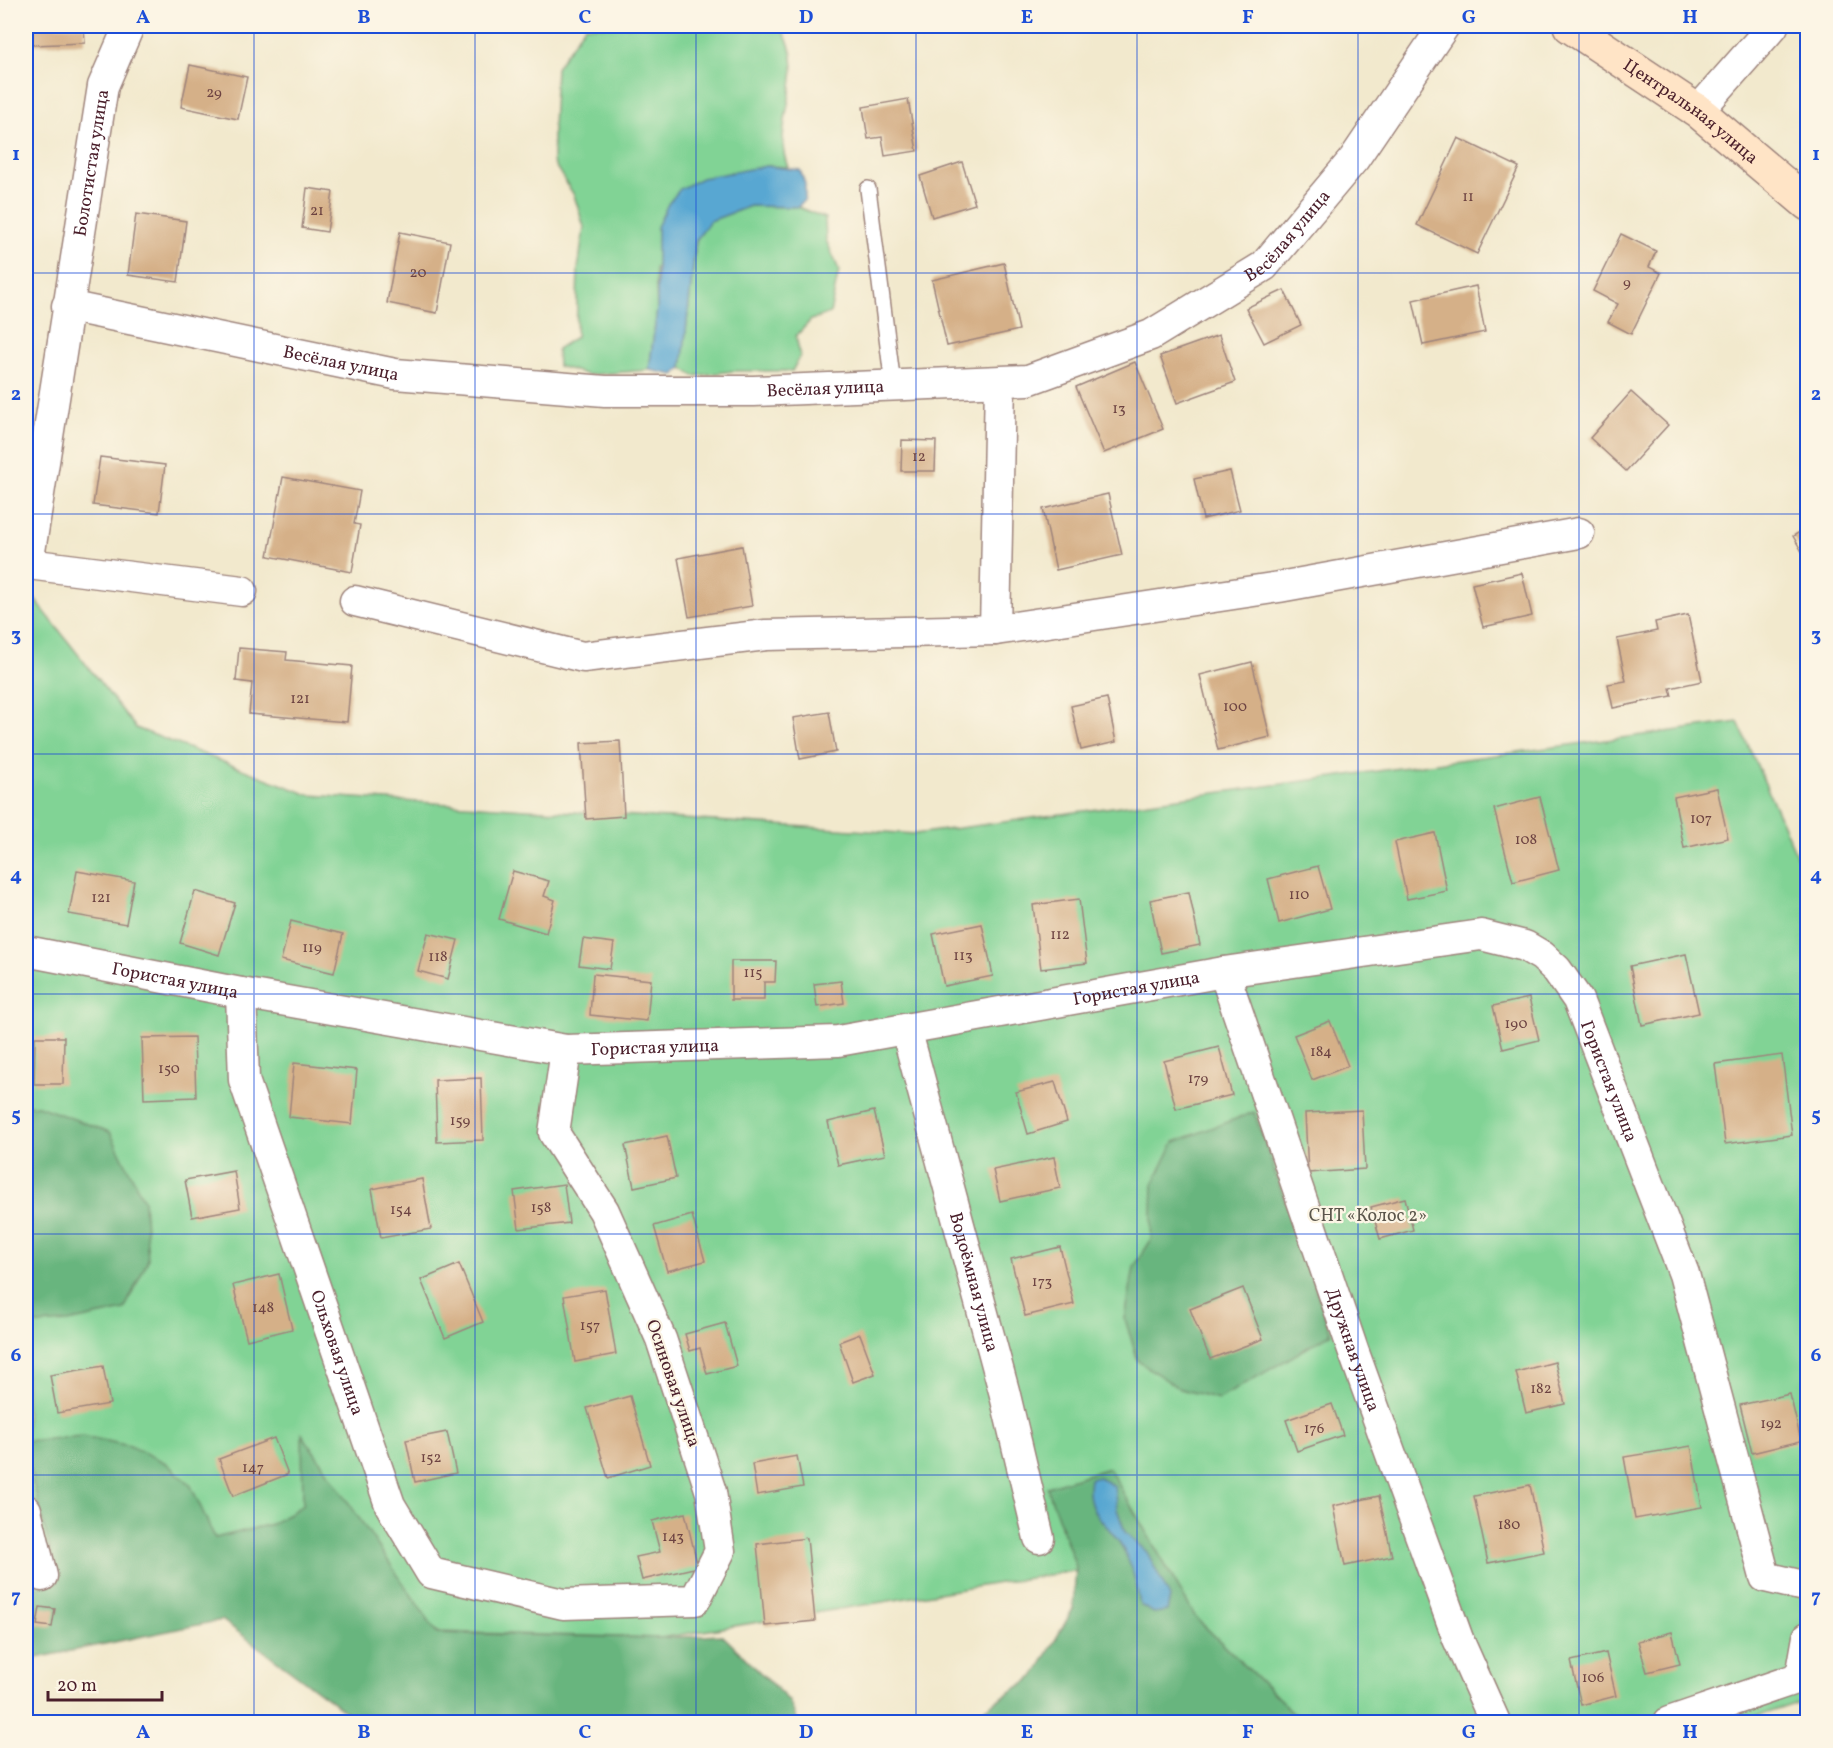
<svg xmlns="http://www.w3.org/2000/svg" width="1833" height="1748" viewBox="0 0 1833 1748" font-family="Vollkorn,serif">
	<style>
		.green { fill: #81d395; stroke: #667960; stroke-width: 1.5 }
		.forest { fill: #68b57e; stroke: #596a54; stroke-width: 1.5 }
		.water { fill: #58a7d2; stroke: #51637e; stroke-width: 1.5 }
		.building { fill: #d5b088 }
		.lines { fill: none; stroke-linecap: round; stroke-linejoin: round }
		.lane-casing { stroke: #9e847c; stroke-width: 18 }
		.street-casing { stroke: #9e847c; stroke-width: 33 }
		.secondary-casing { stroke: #9e847c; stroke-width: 36 }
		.lane { stroke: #fff; stroke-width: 15 }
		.street { stroke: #fff; stroke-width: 30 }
		.secondary { stroke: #ffe4c6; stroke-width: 33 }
		.grid { fill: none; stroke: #1d4ed8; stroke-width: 1.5; stroke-opacity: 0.55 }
		.labels { text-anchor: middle; stroke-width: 4.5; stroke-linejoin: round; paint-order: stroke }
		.number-label { font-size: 15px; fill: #6d4342 }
		.street-label { font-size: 18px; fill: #4a1f2b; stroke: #fcf5e5 }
		.park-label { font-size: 18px; fill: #5a554b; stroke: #fcf5e5 }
		.neatline { fill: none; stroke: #1d4ed8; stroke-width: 2 }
		.grid-label { font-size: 20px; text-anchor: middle; font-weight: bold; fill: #1d4ed8 }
	</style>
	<rect width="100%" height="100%" fill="#fcf5e5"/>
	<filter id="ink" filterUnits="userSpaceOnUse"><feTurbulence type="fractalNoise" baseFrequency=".0167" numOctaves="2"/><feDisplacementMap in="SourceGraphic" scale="12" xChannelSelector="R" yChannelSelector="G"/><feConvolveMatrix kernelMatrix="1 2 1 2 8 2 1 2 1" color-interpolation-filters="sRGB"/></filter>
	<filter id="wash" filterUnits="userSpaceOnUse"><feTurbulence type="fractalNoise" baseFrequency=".008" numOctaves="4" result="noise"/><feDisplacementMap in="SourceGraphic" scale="24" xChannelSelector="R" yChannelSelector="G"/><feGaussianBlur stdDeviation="1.35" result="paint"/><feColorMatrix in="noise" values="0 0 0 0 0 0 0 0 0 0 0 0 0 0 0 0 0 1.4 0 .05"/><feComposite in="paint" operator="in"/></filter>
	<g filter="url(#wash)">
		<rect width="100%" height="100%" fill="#f2e9cd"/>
		<g class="green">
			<path d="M585,26h194c35,45 -10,95 9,141l-22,-1 -111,102 2,42 -8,60 -61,5 -30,-9 -1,-17 19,-12 2,-68 6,-42 -10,-32 -21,-33v-35l3,-59z"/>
			<path d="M750,206l48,1 27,11 1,22 13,30 -9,43 -19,7 -15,16 4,20 -8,15h-59l-39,5 -12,-8 14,-128 14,-19z"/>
			<path d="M26,588l110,140 173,67 606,39 823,-112 69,157v821l-68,22h-438l-105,-104 -123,-47 -413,67 -222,-6 -166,-108 -246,66z"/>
		</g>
		<g class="forest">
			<path d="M26,1105l12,1 72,26 34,69 4,59 -24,50 -56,12 -42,3z"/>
			<path d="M1254,1112l77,222 -112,65 -39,-10 -42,-28 -13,-42 9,-52 17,-27 2,-56 21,-42z"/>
			<path d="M302,1434l135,199 223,5 62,-3 67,66 9,21h-438l-138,-102 -196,40v-71l32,-7 -32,-128v-13l57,-5 47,10 36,17 25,23 24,52 57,-14 31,-19z"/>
			<path d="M1109,1468l87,150 107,104h-340l71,-45 39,-68 3,-42 -29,-80z"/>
		</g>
		<g class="water">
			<path d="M766,166l34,4 5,14v15l-7,8 -48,-1 -40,15 -14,19 -14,128 -8,7 -25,-5 8,-60v-83l11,-23 12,-15 22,-11z"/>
			<path d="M1099,1477l15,9 3,23 8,23 22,20 23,45 -3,14 -13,2 -14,-8c-3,-20 -8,-40 -18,-58 -15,-28 -38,-30 -32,-68z"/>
		</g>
		<g id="blocks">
			<g class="building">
				<path d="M33,26h51l1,17 -52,2z"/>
				<path d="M190,65l57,12 -9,42 -57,-12z"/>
				<path d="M908,99l9,52 -32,5 -3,-19 -14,2 -5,-32z"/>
				<path d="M1458,138l61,29 -42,87 -60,-29z"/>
				<path d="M962,162l13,42 -43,13 -12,-41z"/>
				<path d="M26,177h5l3,57 -8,1z"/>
				<path d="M307,188l26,4 -6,40 -25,-4z"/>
				<path d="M136,214l50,7 -8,61 -50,-7z"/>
				<path d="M400,232l50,10 -13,71 -50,-10z"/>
				<path d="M1621,234l35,17 -7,16 12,6 -30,61 -23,-12 10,-18 -25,-13z"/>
				<path d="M1004,263l15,67 -72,16 -15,-66z"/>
				<path d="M1476,286l9,46 -62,13 -10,-45z"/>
				<path d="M1284,290l17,35 -37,18 -18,-35z"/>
				<path d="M1219,335l16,47 -58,21 -17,-47z"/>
				<path d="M1135,362l28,67 -59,24 -28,-66z"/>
				<path d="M1631,392l37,33 -42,46 -36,-33z"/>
				<path d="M902,440l34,1 -1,30h-34z"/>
				<path d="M100,457l65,8 -6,48 -66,-8z"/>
				<path d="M1230,471l10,39 -37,9 -9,-40z"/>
				<path d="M283,477l77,14 -6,33 6,1 -8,47 -84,-16z"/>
				<path d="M1108,494l14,61 -66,15 -13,-61z"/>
				<path d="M1808,527v35l-15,-26z"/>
				<path d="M742,546l10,60 -63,11 -11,-59z"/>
				<path d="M1522,573l10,43 -49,11 -11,-43z"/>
				<path d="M1688,615l14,66 -32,7 2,8 -59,12 -5,-24 18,-3 -9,-42 40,-8 -2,-9z"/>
				<path d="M239,648l48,4 -1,8 66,6 -5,56 -98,-8 3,-31 -16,-2z"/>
				<path d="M1252,662l18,75 -52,13 -18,-75z"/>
				<path d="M1107,698l9,44 -35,8 -10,-44z"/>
				<path d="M829,712l7,40 -36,7 -7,-41z"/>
				<path d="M620,741l4,75 -38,3 -5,-76z"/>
				<path d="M1717,788l11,50 -44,10 -10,-51z"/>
				<path d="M1540,797l19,73 -46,12 -19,-73z"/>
				<path d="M1435,833l12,58 -40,8 -12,-57z"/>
				<path d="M1318,866l12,43 -51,14 -11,-44z"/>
				<path d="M77,871l57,10 -8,43 -57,-10z"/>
				<path d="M513,871l36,10 -5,15 11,4 -9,33 -47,-14z"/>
				<path d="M195,891l40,12 -16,52 -39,-12z"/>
				<path d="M1189,892l11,53 -39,8 -11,-53z"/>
				<path d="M1079,899l8,64 -46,6 -8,-64z"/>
				<path d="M291,921l52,13 -9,39 -53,-13z"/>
				<path d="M982,924l11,52 -49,10 -11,-52z"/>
				<path d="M428,933l30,7 -10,39 -30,-8z"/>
				<path d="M583,939l31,4 -4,26 -31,-4z"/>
				<path d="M1686,954l13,59 -57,12 -12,-59z"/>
				<path d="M731,961h45l-1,21h-11v18h-33z"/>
				<path d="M593,974l58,6 -4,41 -57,-6z"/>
				<path d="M841,981l3,22 -27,4 -3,-23z"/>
				<path d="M1529,998l10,42 -36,9 -10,-43z"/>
				<path d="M1330,1021l18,45 -36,14 -18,-45z"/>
				<path d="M35,1037h29l-1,47h-29z"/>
				<path d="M194,1037l2,60 -52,2 -2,-61z"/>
				<path d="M1219,1047l13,48 -56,14 -12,-48z"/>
				<path d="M1782,1055l10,80 -67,9 -10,-80z"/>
				<path d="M294,1063l63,7 -5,54 -63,-7z"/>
				<path d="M481,1078l2,62 -46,2 -2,-62z"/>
				<path d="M1055,1082l12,40 -39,12 -12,-42z"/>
				<path d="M1362,1110l3,59 -57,4 -3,-60z"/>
				<path d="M874,1111l11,44 -47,10 -10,-43z"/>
				<path d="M667,1136l9,42 -42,9 -9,-42z"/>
				<path d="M1054,1157l6,31 -60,13 -7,-31z"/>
				<path d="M234,1171l6,37 -48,9 -7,-37z"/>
				<path d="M422,1179l9,50 -50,9 -9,-49z"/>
				<path d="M564,1184l5,39 -50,6 -5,-38z"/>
				<path d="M1405,1198l8,32 -33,9 -9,-32z"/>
				<path d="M692,1215l13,46 -38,10 -13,-45z"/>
				<path d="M1060,1247l14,57 -49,12 -14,-57z"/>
				<path d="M459,1264l24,58 -38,16 -24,-58z"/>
				<path d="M279,1274l13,55 -45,11 -14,-55z"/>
				<path d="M1243,1288l20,51 -53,20 -20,-50z"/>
				<path d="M605,1289l11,65 -41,8 -11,-66z"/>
				<path d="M725,1323l12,43 -30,8 -7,-26 -10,3 -5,-17z"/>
				<path d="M860,1334l15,40 -22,8 -14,-40z"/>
				<path d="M1555,1362l10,42 -39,9 -10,-41z"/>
				<path d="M103,1366l7,38 -53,9 -7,-38z"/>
				<path d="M1790,1394l11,47 -49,12 -12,-48z"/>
				<path d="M630,1396l20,69 -42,13 -21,-70z"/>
				<path d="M1332,1404l11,31 -46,16 -11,-31z"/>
				<path d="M447,1432l9,41 -41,9 -9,-42z"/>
				<path d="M274,1438l14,36 -55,22 -14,-37z"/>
				<path d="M1691,1446l11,61 -67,12 -11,-62z"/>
				<path d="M797,1456l6,31 -46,8 -5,-31z"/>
				<path d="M1530,1485l14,67 -56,11 -14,-67z"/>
				<path d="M1379,1496l13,60 -47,10 -12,-60z"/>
				<path d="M685,1513l13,54 -56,13 -6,-23 24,-5 -8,-31z"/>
				<path d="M807,1538l8,83 -50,5 -8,-82z"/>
				<path d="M40,1607l15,2 -3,18 -15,-2z"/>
				<path d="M1672,1632l8,32 -33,8 -9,-31z"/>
				<path d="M1606,1653l10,43 -35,9 -10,-44z"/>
			</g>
		</g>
	</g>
	<g filter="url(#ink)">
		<use href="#blocks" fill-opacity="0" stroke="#9e847c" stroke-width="1.5"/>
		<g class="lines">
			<g class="lane-casing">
				<path id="lane" d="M868,189l25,196"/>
			</g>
			<g class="street-casing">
				<g id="street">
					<path d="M1698,111l75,-85"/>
					<path id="s1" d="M67,306l328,68 210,17h149l274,-11 123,-45 113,-69 90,-107 90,-133"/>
					<path id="s2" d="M26,564h2l75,-478 26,-60"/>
					<path d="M28,564l214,27"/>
					<path d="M355,601l228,56 183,-22 229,-5 5,-248"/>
					<path d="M995,630l284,-43 300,-54"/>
					<path id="s3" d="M26,951l215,42 325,57 272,-9 386,-69 257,-37 44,11 17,10 15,14 21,30 106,274 81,303 43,10"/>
					<path id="s4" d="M1224,972l129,378 105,289 37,83"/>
					<path id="s5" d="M241,993l3,87 146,425 41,68 132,31 132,-4 25,-49 -9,-59 -50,-153 -57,-128 -50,-78 12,-83"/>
					<path id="s6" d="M906,1029l98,362 35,147"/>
					<path d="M26,1510l16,66"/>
					<path d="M1669,1722l126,-43 7,-8 6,-34"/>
				</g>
			</g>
			<g class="secondary-casing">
				<g id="secondary">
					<path id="s7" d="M1570,26l128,85 110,93"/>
				</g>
			</g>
			<use href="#lane" class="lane"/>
			<use href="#street" class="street"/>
			<use href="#secondary" class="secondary"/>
		</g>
	</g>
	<path class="grid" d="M254,26v1696M475,26v1696M696,26v1696M916,26v1696M1137,26v1696M1358,26v1696M1579,26v1696M26,273h1782M26,514h1782M26,754h1782M26,994h1782M26,1234h1782M26,1475h1782"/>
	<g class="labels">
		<g class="number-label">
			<text x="214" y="97">29</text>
			<text x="1468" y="201">11</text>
			<text x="317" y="215">21</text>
			<text x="418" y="277">20</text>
			<text x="1627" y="287">9</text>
			<text x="1119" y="413">13</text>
			<text x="919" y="461">12</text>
			<text x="300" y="703">121</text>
			<text x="1235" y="711">100</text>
			<text x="1701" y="823">107</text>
			<text x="1526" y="844">108</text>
			<text x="1299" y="899">110</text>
			<text x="101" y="902">121</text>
			<text x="1060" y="939">112</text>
			<text x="312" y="952">119</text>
			<text x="963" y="960">113</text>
			<text x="438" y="961">118</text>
			<text x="753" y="977">115</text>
			<text x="1516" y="1028">190</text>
			<text x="1321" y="1056">184</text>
			<text x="169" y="1073">150</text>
			<text x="1198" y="1083">179</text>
			<text x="460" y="1125">159</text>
			<text x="541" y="1212">158</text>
			<text x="401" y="1214">154</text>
			<text x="1042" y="1286">173</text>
			<text x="263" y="1312">148</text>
			<text x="590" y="1330">157</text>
			<text x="1541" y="1393">182</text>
			<text x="1771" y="1428">192</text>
			<text x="1314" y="1433">176</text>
			<text x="431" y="1462">152</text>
			<text x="253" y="1472">147</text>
			<text x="1509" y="1529">180</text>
			<text x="673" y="1541">143</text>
			<text x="1593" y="1682">106</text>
		</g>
		<g class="street-label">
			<text dy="6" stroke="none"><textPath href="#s7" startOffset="148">Центральная улица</textPath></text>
			<text dy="6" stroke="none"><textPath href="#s2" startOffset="408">Болотистая улица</textPath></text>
			<text dy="6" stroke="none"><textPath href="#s1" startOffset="1270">Весёлая улица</textPath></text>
			<text dy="6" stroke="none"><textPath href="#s1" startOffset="280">Весёлая улица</textPath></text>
			<text dy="6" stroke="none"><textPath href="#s1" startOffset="766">Весёлая улица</textPath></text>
			<text dy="6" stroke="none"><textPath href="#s3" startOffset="152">Гористая улица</textPath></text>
			<text dy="6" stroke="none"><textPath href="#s3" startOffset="1124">Гористая улица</textPath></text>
			<text dy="6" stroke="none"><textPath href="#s3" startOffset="638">Гористая улица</textPath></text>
			<text dy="6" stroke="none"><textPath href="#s3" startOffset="1682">Гористая улица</textPath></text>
			<text dy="6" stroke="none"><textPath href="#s6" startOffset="262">Водоёмная улица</textPath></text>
			<text dy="6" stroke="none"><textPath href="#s4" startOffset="399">Дружная улица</textPath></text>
			<text dy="6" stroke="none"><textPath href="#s5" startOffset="375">Ольховая улица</textPath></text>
			<text transform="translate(674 1383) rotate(71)" y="6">Осиновая улица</text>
		</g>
		<g class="park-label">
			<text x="1368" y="1221">СНТ «Колос 2»</text>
		</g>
	</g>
	<rect width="1833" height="1748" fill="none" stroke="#fcf5e5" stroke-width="66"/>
	<path d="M48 1691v9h114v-9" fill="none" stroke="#4a1f2b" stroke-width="3"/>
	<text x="57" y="1691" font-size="18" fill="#4a1f2b" stroke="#fcf5e5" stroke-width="4.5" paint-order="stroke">20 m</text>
	<rect x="33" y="33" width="1767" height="1682" class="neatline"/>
	<g class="grid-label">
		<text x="143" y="23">A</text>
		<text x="364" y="23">B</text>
		<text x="585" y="23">C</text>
		<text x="806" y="23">D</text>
		<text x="1027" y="23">E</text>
		<text x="1248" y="23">F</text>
		<text x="1469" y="23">G</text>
		<text x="1690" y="23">H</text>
		<text x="16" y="160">1</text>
		<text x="1816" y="160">1</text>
		<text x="16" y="400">2</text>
		<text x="1816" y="400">2</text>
		<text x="16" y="641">3</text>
		<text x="1816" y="641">3</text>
		<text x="16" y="881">4</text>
		<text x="1816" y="881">4</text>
		<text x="16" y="1121">5</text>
		<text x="1816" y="1121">5</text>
		<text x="16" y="1361">6</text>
		<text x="1816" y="1361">6</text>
		<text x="16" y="1602">7</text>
		<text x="1816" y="1602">7</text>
		<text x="143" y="1738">A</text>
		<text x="364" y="1738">B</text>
		<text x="585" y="1738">C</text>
		<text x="806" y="1738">D</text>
		<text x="1027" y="1738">E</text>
		<text x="1248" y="1738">F</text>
		<text x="1469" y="1738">G</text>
		<text x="1690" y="1738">H</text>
	</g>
</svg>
